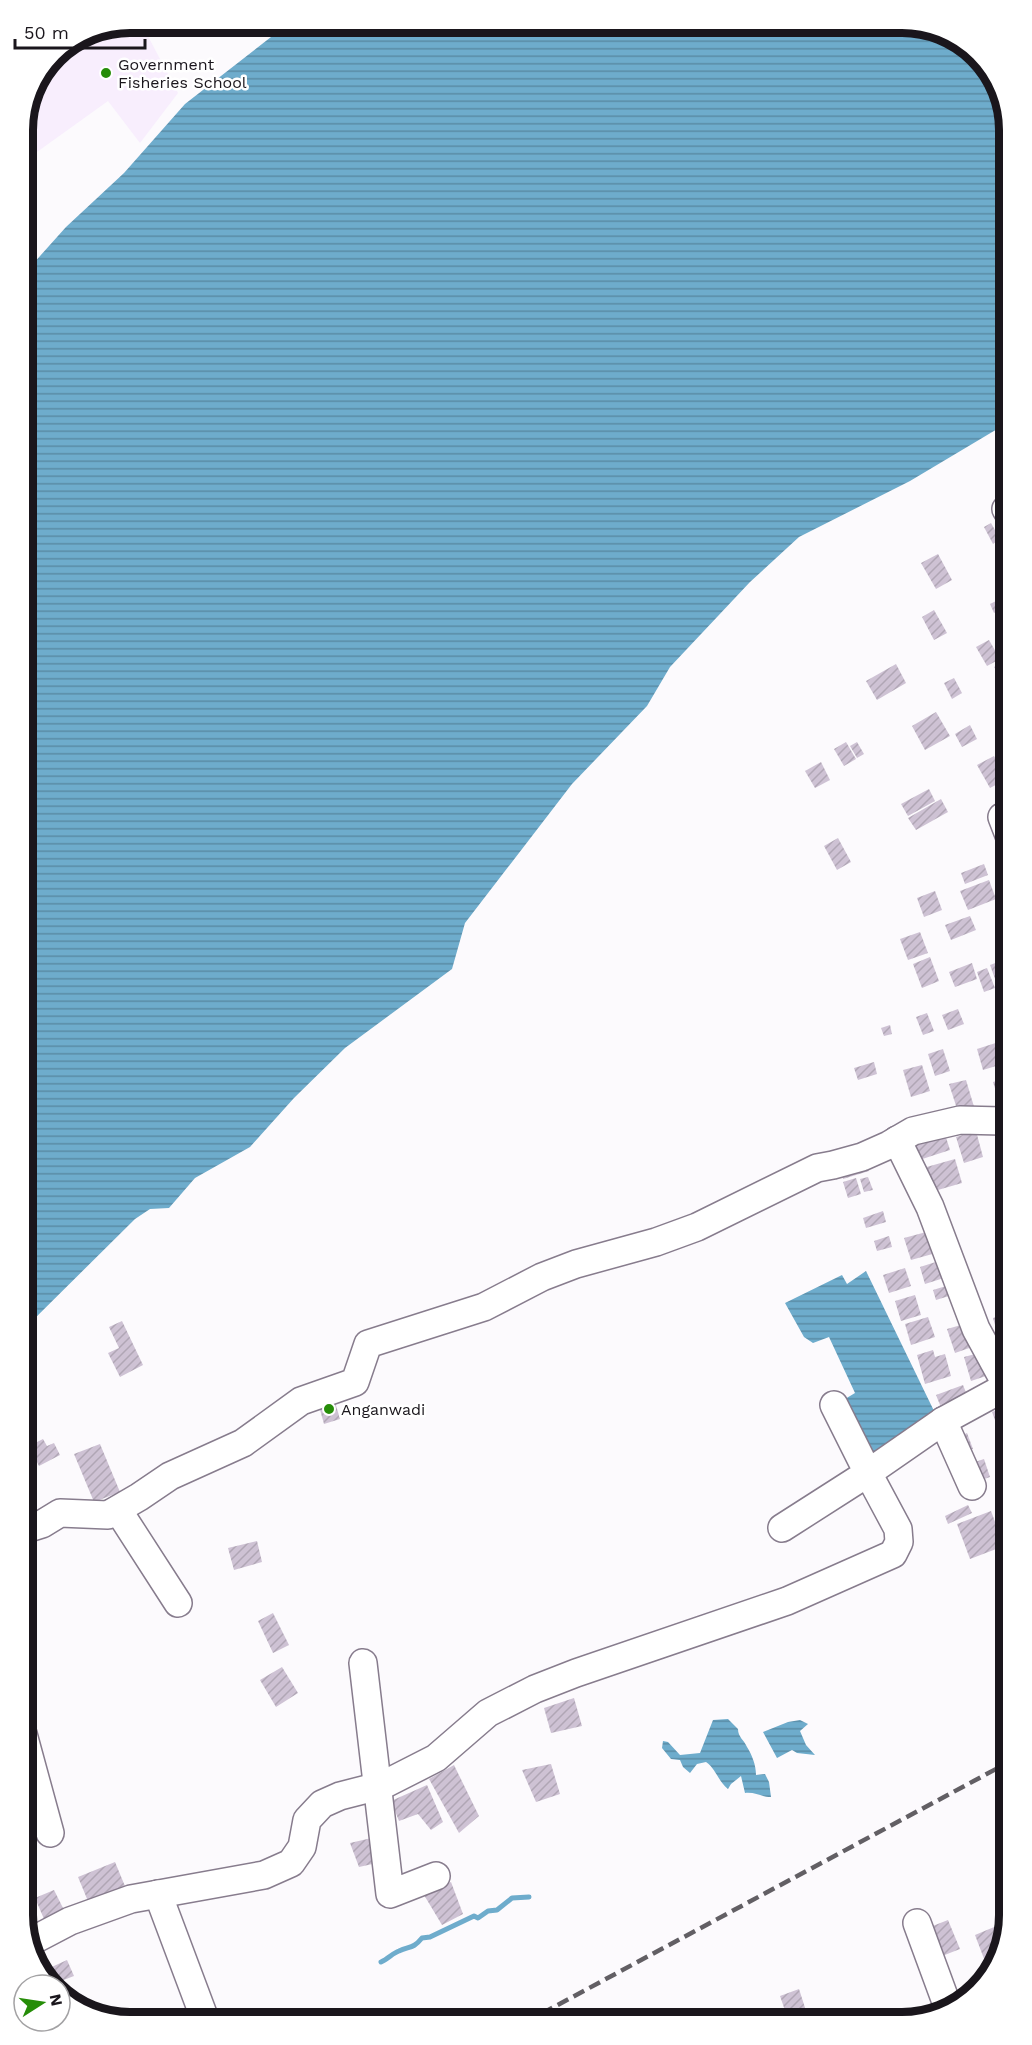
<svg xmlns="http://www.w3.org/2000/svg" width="1032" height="2045" viewBox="0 0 1032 2045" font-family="'Work Sans',sans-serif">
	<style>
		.built { fill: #f8eefd }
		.water { fill: url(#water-rules) }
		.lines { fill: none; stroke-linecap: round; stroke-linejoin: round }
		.stream { stroke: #6eaccc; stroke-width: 5 }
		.building { fill: url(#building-hatch) }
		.minor-casing { stroke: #877c8d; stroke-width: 30 }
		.minor { stroke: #fff; stroke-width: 27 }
		.rail { stroke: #625f64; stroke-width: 4.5; stroke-dasharray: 12 6; stroke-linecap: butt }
		.poi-dot { fill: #268d08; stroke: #fff; stroke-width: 2 }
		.labels { text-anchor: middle; stroke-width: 5; stroke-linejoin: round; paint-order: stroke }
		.poi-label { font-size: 16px; fill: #1a161c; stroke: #fff; text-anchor: start }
		.rim { fill: none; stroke: #1a161c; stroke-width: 8 }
	</style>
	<defs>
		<pattern id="water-rules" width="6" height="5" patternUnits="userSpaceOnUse" patternTransform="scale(1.5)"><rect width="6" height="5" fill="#6eaccc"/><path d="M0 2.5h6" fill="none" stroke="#5a8ba5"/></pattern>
		<pattern id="building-hatch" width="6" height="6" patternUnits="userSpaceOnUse" patternTransform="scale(1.5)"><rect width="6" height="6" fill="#cec2d4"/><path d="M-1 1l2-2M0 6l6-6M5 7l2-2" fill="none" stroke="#b0a6b5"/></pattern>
	</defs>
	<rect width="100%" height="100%" fill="#fcfafd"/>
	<path class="built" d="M130,23h11l37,70 -38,50 -32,-42 -85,61v-39l31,-69 35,-23z"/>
	<g class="water">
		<path d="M289,23h621l57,21 34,45 8,41v292l-99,59 -111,56 -49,45 -80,85 -23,39 -75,78 -107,139 -13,46 -107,79 -51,50 -44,49 -55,31 -26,30 -19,1 -15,10 -112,111v-1055l43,-48 58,-54 61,-69z"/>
		<path d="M866,1271l69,142 -66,44 -29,-55 15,-9 -26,-56 -16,6 -9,-6 -19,-34 57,-28 5,9z"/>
		<path d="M728,1719l10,10c0,8 6,11 9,18 5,8 9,18 9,28l9,-1 4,8 2,15c-10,0 -15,-5 -26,-4l-4,-17 -10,8 -3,5c-10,-8 -12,-20 -22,-27l-9,2 -7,9 -7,-6 -3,-7 -9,-1 -9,-11 1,-7 5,1 12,13 20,-2 13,-33z"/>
		<path d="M800,1720l8,4 -8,7 6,14 9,10 -18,-2 -5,-3 -15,8 -14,-26 25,-10z"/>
	</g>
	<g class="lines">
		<path class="stream" d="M381,1962c7,-3 12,-9 18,-11 11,-5 14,-2 23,-13l8,-1 44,-21 4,2 10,-7 9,-1 15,-12 17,-1"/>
	</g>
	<g class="building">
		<path d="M991,523l9,16 -7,5 -9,-17z"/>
		<path d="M938,554l14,26 -16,9 -15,-26z"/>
		<path d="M1004,597l4,8 -14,8 -4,-9z"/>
		<path d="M934,610l13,23 -13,7 -12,-23z"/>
		<path d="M1009,628v17l-7,-13z"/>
		<path d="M989,640l11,19 -13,7 -11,-19z"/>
		<path d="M1009,658v16l-8,4 -7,-11z"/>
		<path d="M896,664l10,19 -29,17 -11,-19z"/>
		<path d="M954,678l8,15 -10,6 -8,-16z"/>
		<path d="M936,712l14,24 -25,14 -13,-24z"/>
		<path d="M970,725l7,14 -15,8 -7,-13z"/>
		<path d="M846,742l10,17 -12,7 -10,-17z"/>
		<path d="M857,742l7,12 -7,4 -7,-12z"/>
		<path d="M994,756l13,23 -17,9 -13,-23z"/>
		<path d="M821,762l9,18 -15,8 -10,-17z"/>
		<path d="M929,789l6,12 -27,15 -7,-12z"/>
		<path d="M941,799l7,13 -32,18 -8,-12z"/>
		<path d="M838,838l13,24 -14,8 -13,-24z"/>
		<path d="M984,864l4,11 -23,9 -4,-11z"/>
		<path d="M989,880l7,19 -28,11 -8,-19z"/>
		<path d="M935,891l7,19 -18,7 -7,-19z"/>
		<path d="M970,916l6,14 -25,10 -6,-15z"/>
		<path d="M920,932l8,21 -20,7 -8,-21z"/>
		<path d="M930,957l9,24 -17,7 -9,-24z"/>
		<path d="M1006,959l3,10v17l-10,4 -9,-25z"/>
		<path d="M972,963l5,16 -22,8 -6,-15z"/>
		<path d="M987,968l8,20 -11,4 -7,-20z"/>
		<path d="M958,1009l6,15 -16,6 -6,-15z"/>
		<path d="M927,1013l7,18 -11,4 -7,-18z"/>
		<path d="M890,1025l2,9 -8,2 -3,-8z"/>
		<path d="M1008,1039l1,23 -26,8 -6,-21z"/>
		<path d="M943,1049l7,22 -15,5 -7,-22z"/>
		<path d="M874,1062l3,12 -19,6 -4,-12z"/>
		<path d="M922,1065l8,26 -19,6 -8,-27z"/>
		<path d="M1009,1077v39l-5,1 -11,-35z"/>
		<path d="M966,1080l9,30 -16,5 -10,-31z"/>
		<path d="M943,1128l7,22 -40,13 -6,-23z"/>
		<path d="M976,1131l7,26 -19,6 -8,-26z"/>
		<path d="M955,1159l7,24 -31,9 -8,-24z"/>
		<path d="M866,1161l3,10 -26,8 -3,-10z"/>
		<path d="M868,1177l5,13 -9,2 -4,-13z"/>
		<path d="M856,1178l5,16 -13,4 -5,-16z"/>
		<path d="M883,1211l3,11 -20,6 -3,-10z"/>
		<path d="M930,1231l6,22 -25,7 -7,-22z"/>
		<path d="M889,1236l3,11 -15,4 -3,-10z"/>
		<path d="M942,1260l5,17 -22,7 -5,-17z"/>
		<path d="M905,1268l6,18 -22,7 -6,-18z"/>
		<path d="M1004,1284l5,21 -7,2 -6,-20z"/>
		<path d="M946,1286l3,10 -13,4 -3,-10z"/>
		<path d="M915,1295l6,20 -20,6 -6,-20z"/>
		<path d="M1009,1312v9l-14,4 -2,-7z"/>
		<path d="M928,1317l7,20 -24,8 -6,-21z"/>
		<path d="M122,1321l21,44 -23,12 -12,-24 11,-5 -10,-21z"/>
		<path d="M968,1323l7,23 -20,7 -8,-24z"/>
		<path d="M1009,1345v20l-9,-17z"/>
		<path d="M933,1350l2,7 10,-3 6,22 -26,8 -8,-29z"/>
		<path d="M979,1353l7,23 -15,5 -7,-24z"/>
		<path d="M963,1385l4,10 -27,10 -4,-10z"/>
		<path d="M333,1395l7,24 -16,5 -7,-25z"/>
		<path d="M1009,1405v41l-4,2 -13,-36z"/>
		<path d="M967,1433l6,16 -12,4 -5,-15z"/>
		<path d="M43,1439l4,7 7,-3 6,12 -21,11 -10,-20z"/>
		<path d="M100,1444l20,48 -26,10 -20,-48z"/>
		<path d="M984,1459l6,18 -14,5 -7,-18z"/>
		<path d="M968,1505l4,8 -24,11 -3,-8z"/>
		<path d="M1009,1507v23l-5,2 -8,-20z"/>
		<path d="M991,1511l13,35 -34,13 -13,-35z"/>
		<path d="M257,1541l5,21 -28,8 -6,-22z"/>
		<path d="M273,1613l16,32 -16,8 -15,-32z"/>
		<path d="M282,1667l16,26 -22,14 -16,-27z"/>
		<path d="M574,1698l8,28 -31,7 -7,-25z"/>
		<path d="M551,1764l9,30 -24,8 -14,-32z"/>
		<path d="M454,1765l25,51 -20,17 -30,-54z"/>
		<path d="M427,1785l16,37 -12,8 -13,-16 -19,7 -8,-20z"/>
		<path d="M376,1837l1,26 -18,4 -9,-24z"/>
		<path d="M115,1862l12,29 -37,15 -12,-29z"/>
		<path d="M451,1882l12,32 -21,11 -18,-30z"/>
		<path d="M54,1890l10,20 -20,9 -9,-21z"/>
		<path d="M25,1900l11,22 -11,6 -2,-25z"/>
		<path d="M948,1920l12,29 -23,9 -12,-29z"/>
		<path d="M999,1925l4,12 -7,23 -10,4 -11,-29z"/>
		<path d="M67,1960l7,16 -21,8 -10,-13z"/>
		<path d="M799,1989l9,28 -19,5 -9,-26z"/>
		<path d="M866,2010l4,12h-21l-2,-6z"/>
	</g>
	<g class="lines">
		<g class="minor-casing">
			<g id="minor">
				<path d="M1006,509l3,5"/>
				<path d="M1002,817l7,18"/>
				<path d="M897,1140l33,67 46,122 31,57"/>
				<path d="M943,1421l29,65"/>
				<path d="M118,1510l60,93"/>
				<path d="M782,1528l86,-55 -34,-68"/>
				<path d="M23,1530l19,-6 18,-11 48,2 31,-18 31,-21 73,-33 58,-42 54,-19 13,-38 116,-37 58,-30 34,-13 80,-22 41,-15 120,-59 16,-3 29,-8 27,-12 24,-14 47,-11 42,1 7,-2"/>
				<path d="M363,1663l27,231 46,-18"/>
				<path d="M23,1734l27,99"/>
				<path d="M158,1894l48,128"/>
				<path d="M917,1923l32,87"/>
				<path d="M28,1943l42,-22 61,-22 133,-24 27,-12 11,-16 5,-27 15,-16 18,-8 43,-11 53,-27 52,-45 47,-24 41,-16 211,-72 106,-47 6,-12 -1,-13 -30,-56 75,-52 66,-36"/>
			</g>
		</g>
		<use href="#minor" class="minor"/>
		<path class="rail" d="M526,2022l483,-260"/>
	</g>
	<g class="poi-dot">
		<circle cx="106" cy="73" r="6"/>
		<circle cx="329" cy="1409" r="6"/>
	</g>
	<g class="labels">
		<g class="poi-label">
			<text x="118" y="70">Government<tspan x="118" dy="18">Fisheries School</tspan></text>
			<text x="341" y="1415">Anganwadi</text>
		</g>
	</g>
	<path d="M0 0H1032V2045H0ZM130 33H902A97 97 0 0 1 999 130V1915A97 97 0 0 1 902 2012H130A97 97 0 0 1 33 1915V130A97 97 0 0 1 130 33Z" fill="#fff" fill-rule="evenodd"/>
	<path class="rim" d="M130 33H902A97 97 0 0 1 999 130V1915A97 97 0 0 1 902 2012H130A97 97 0 0 1 33 1915V130A97 97 0 0 1 130 33Z"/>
	<g transform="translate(42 2003) rotate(78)"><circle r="28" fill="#ffffff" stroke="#a3a2a4" stroke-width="1.5"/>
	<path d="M0-4.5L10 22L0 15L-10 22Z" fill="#268d08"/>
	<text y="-9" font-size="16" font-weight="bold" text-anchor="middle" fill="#1a161c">N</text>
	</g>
	<path d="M15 39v9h130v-9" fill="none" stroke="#1a161c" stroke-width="3"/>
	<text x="24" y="39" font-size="18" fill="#1a161c" stroke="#ffffff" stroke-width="4.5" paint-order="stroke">50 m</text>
</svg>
